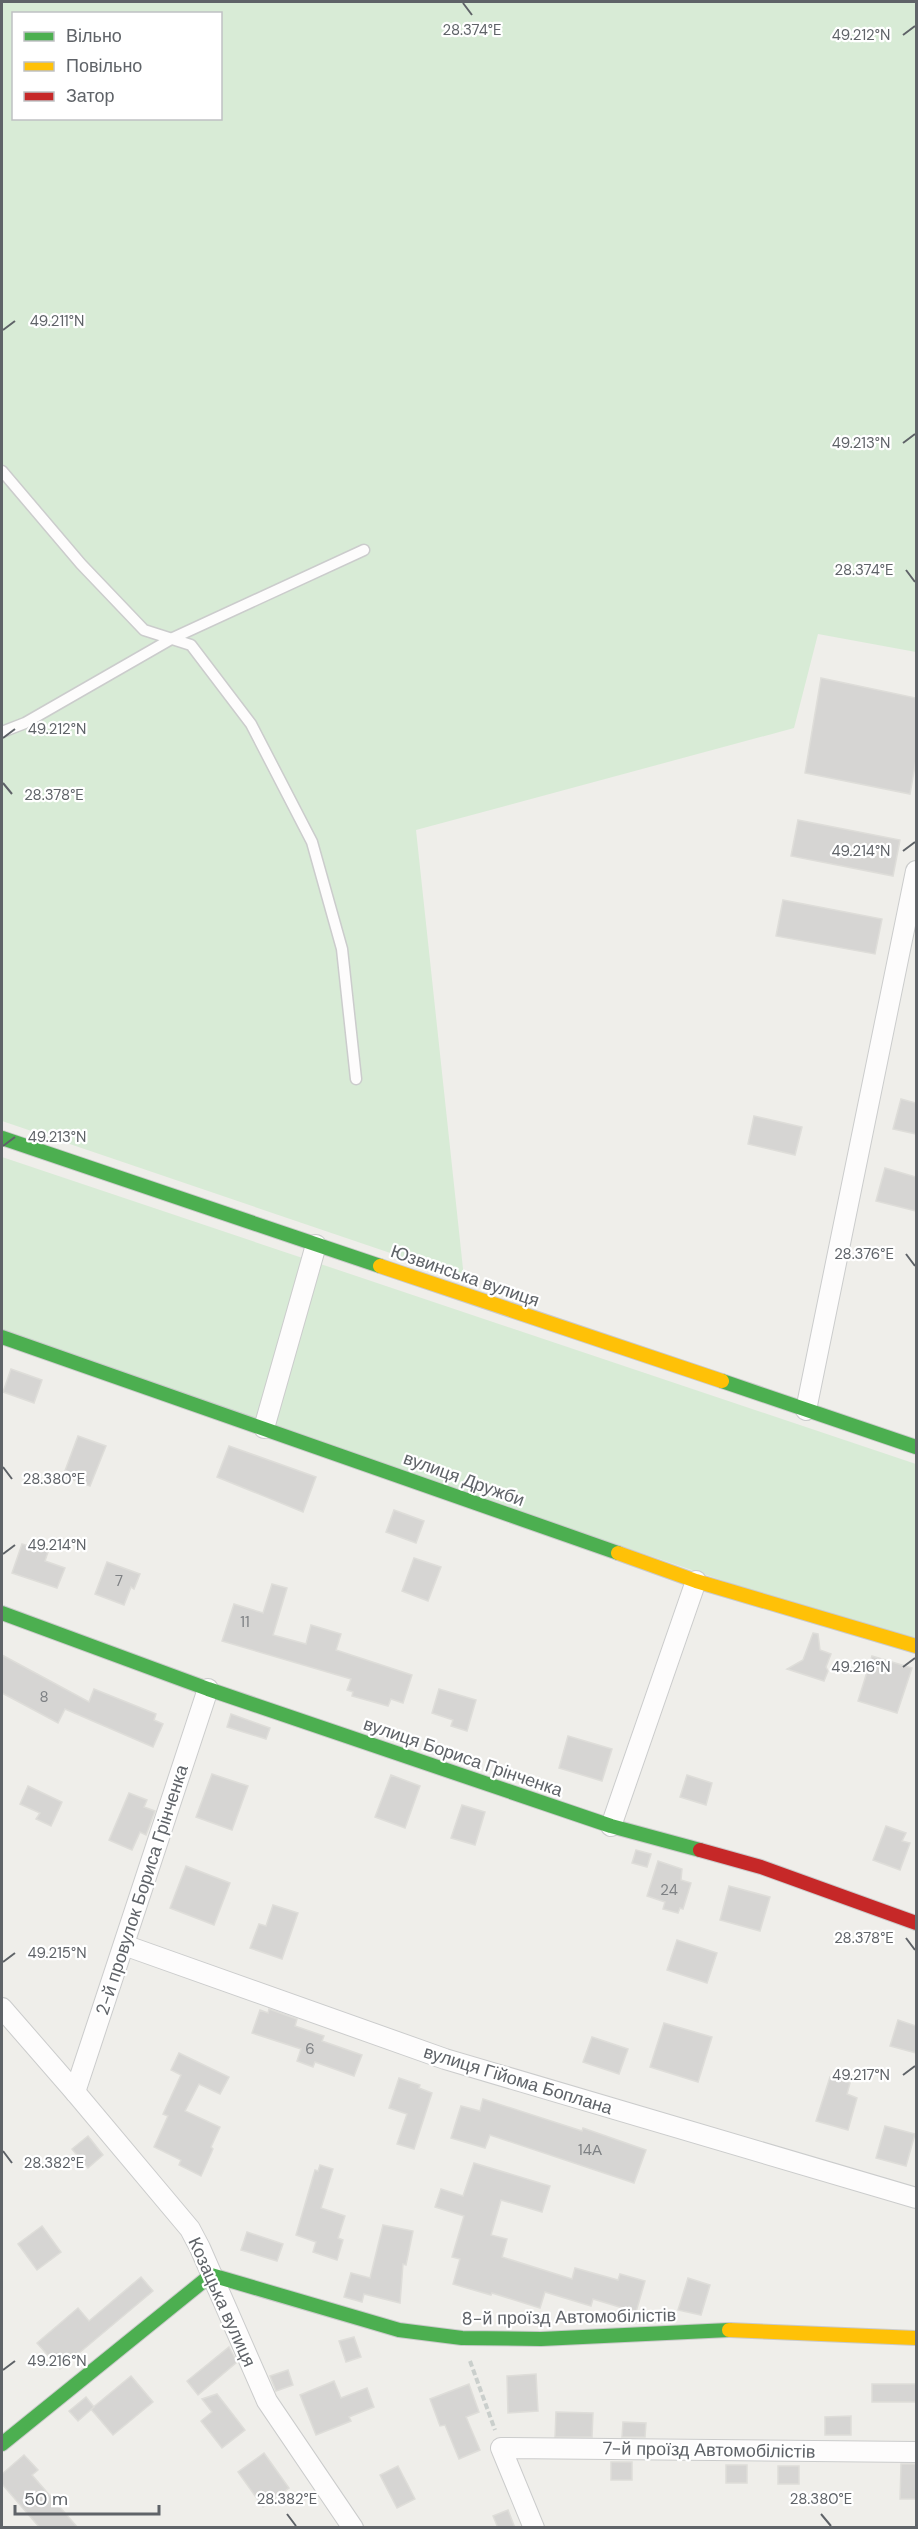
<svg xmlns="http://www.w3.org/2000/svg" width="918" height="2529" viewBox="0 0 918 2529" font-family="'DM Sans',sans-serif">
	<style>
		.green { fill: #d8ebd6; fill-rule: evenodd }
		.building { fill: #d6d5d3; stroke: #deddd9; stroke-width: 1.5 }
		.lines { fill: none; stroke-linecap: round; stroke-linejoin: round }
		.lane-casing { stroke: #cbcccc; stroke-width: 13 }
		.street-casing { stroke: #cbcccc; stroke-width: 22 }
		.fast-casing { stroke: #cacacb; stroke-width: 16 }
		.slow-casing { stroke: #cacacb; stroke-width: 16 }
		.jam-casing { stroke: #cacacb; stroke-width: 16 }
		.path { stroke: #cacfcc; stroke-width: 4; stroke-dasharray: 6 3; stroke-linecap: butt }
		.lane { stroke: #fdfcfc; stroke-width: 10 }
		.street { stroke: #fdfcfc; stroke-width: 20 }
		.fast { stroke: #4caf50; stroke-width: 14 }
		.slow { stroke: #ffc107; stroke-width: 14 }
		.jam { stroke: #c62828; stroke-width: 14 }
		.ticks { fill: none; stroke: #5f6368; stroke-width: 2 }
		.labels { text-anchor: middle; stroke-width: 4.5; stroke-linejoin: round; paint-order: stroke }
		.number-label { font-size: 15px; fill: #7e8184 }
		.street-label { font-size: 18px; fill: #5f6368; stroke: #fff }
		.ticks-label { font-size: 15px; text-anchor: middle; fill: #5f6368; stroke: #fff; stroke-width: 4.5; stroke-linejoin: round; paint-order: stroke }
	</style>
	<rect width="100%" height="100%" fill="#efeeea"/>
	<g class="green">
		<path d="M2,2h914v650l-98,-18 -24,94 -378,102 48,448 -462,-157zM14,14h206v104h-206z"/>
		<path d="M2,1157l914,307v182l-914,-310z"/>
	</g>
	<g class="building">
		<path d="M821,678l95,20v62l-6,34 -105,-21z"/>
		<path d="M798,820l102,20 -7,36 -102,-20z"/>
		<path d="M783,900l99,19 -7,35 -99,-18z"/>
		<path d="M901,1099l15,4v31l-23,-5z"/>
		<path d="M754,1116l48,11 -7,28 -47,-11z"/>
		<path d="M885,1168l31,9v34l-40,-10z"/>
		<path d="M11,1369l31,11 -8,23 -31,-11z"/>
		<path d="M78,1436l28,10 -16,40 -27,-10z"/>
		<path d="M229,1446l87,31 -13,35 -86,-35z"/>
		<path d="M394,1510l30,11 -8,22 -30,-11z"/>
		<path d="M22,1544l26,8 -3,9 20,7 -8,20 -45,-15z"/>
		<path d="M414,1558l27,9 -13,34 -26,-10z"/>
		<path d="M107,1562l33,12 -6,15 -3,-2 -7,18 -29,-11z"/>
		<path d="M272,1584l15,4 -14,47 33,9 5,-19 30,9 -5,16 76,25 -9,28 -12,-4 -3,7 -36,-10 1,-4 -6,-2 4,-11 -129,-38 12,-37 29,9z"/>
		<path d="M813,1633l5,1 2,16 11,4 -5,13 2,4 -4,10 -37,-12 16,-9z"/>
		<path d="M2,1655l87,47 5,-13 62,25 -2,6 9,4 -10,23 -88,-38 -7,14 -56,-30z"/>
		<path d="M872,1656l40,12 -15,45 -39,-12z"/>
		<path d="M439,1689l37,11 -9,31 -16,-5 2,-6 -21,-7z"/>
		<path d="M231,1714l39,14 -4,11 -39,-12z"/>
		<path d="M568,1736l44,13 -10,32 -43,-13z"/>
		<path d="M212,1774l36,12 -16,44 -36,-13z"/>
		<path d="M391,1775l29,11 -15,42 -30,-11z"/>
		<path d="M687,1775l25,8 -6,22 -26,-8z"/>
		<path d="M28,1786l34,16 -11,24 -15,-7 4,-6 -20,-9z"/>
		<path d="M129,1793l18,7 -3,7 11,4 -9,24 -6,-3 -8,18 -23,-10z"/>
		<path d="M462,1805l23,7 -10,33 -24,-7z"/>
		<path d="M886,1826l20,7 -4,8 8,2 -10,27 -27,-10z"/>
		<path d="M636,1850l15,4 -4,13 -15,-4z"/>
		<path d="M658,1861l24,8 -1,11 10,3 -8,26 -3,-1 -2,5 -15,-4 2,-7 -18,-6z"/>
		<path d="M186,1866l44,17 -16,42 -44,-17z"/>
		<path d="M729,1886l41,11 -10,34 -40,-11z"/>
		<path d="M273,1905l25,8 -16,46 -32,-11 9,-24 7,2z"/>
		<path d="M677,1940l40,13 -10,30 -40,-13z"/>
		<path d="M269,2009l28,10 -2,7 29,10 -2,5 40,14 -8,21 -39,-14 -2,5 -16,-6 4,-12 -49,-16 8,-23 8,3z"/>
		<path d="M898,2020l18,6v27l-26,-7z"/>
		<path d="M664,2023l48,14 -14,45 -48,-15z"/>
		<path d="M592,2037l36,12 -9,25 -36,-12z"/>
		<path d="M179,2053l50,24 -9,17 -21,-10 -14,27 35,16 -9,20 2,2 -12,27 -22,-11 2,-5 -27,-13 14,-31 -5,-2 18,-39 -10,-5z"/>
		<path d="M830,2077l20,6 -3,11 10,4 -9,32 -32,-9z"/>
		<path d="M399,2078l21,7 -1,3 13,5 -18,56 -17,-5 10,-30 -18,-6z"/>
		<path d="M483,2099l99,32 1,-3 63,22 -12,33 -144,-48 -5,13 -34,-10 10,-32 19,5z"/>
		<path d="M885,2126l30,8 -9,32 -30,-8z"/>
		<path d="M88,2136l15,19 -15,13 -16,-19z"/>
		<path d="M474,2163l76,23 -8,26 -41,-12 -10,35 16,4 -5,18 70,22 3,-11 43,12 2,-6 25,7 -9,31 -43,-13 -2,7 -46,-14 -5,16 -48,-15 -1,2 -38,-11 7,-25 -8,-2 12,-41 -29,-9 6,-18 22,7z"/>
		<path d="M320,2165l13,4 -12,39 24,8 -7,22 5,2 -6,20 -24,-8 3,-10 -20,-7 19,-65 3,1z"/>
		<path d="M383,2225l30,6 -7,34 -3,-1 -3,39 -36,-9 -2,8 -18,-5 7,-24 19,5z"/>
		<path d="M42,2226l19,26 -24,18 -19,-26z"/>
		<path d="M247,2232l36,12 -6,17 -36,-11z"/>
		<path d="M141,2277l12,14 -93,78 -23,-26 41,-35 11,13z"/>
		<path d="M688,2278l22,7 -9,30 -23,-5z"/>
		<path d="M354,2337l7,20 -15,5 -7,-21z"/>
		<path d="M229,2347l8,15 -39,33 -11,-14z"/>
		<path d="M288,2370l5,15 -17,6 -6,-15z"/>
		<path d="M536,2374l2,37 -30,2 -1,-37z"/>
		<path d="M131,2376l22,26 -40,33 -22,-26z"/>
		<path d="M334,2381l7,17 26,-10 7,19 -25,10 2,4 -35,14 -16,-40z"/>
		<path d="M469,2384l10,28 -13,5 14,33 -21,9 -14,-34 -5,1 -10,-27z"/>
		<rect x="872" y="2384" width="44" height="18"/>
		<path d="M217,2394l28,36 -23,18 -21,-27 11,-9 -10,-13z"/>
		<path d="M86,2397l8,10 -16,14 -9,-10z"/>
		<path d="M556,2412l37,1 -1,24h-37z"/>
		<path d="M851,2416v19h-26v-18z"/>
		<path d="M623,2422l23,1 -1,14h-23z"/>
		<path d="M264,2453l25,35 -26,19 -25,-35z"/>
		<path d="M24,2455l14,15 -6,5 46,53h-38l-38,-44v-10z"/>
		<rect x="611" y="2462" width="21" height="18"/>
		<path d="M901,2464h15v35h-16z"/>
		<rect x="726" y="2465" width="21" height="18"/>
		<path d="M398,2466l17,33 -18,9 -17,-33z"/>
		<rect x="778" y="2466" width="21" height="18"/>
		<path d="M508,2510l7,18h-17l-5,-12z"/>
	</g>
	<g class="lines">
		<g class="lane-casing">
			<g id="lane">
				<path d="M2,471l79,93 63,66 47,15 60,79 61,118 30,107 14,130"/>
				<path d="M2,732l23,-9 148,-85 191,-88"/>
			</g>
		</g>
		<g class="street-casing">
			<g id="street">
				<path d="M806,1410l110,-539"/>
				<path d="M264,1428l52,-183"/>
				<path d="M611,1826l85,-245"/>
				<path d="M124,1945l321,114 471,139"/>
				<path d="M2,2008l73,84 115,137 10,19 67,153 86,127"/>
				<path d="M75,2092l133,-403"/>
				<path d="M534,2528l-33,-80 415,4"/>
			</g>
		</g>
		<g class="fast-casing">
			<g id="fast">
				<path d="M2,1138l378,128"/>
				<path d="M2,1337l616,216"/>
				<path d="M722,1381l194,66"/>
				<path d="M2,1613l206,76 403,137 89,24"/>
				<path d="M2,2444l209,-169 188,55 63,8 79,1 188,-9"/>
			</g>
		</g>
		<g class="slow-casing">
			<g id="slow">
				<path d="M380,1266l342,115"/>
				<path d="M618,1553l78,28 220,65"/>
				<path d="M729,2330l187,8"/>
			</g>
		</g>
		<g class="jam-casing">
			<path id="jam" d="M700,1850l61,17 155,56"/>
		</g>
		<path class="path" d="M470,2361l25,69"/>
		<use href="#lane" class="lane"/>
		<use href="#street" class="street"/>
		<use href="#fast" class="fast"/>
		<use href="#slow" class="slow"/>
		<use href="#jam" class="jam"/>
	</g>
	<path class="ticks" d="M463,3l9,12M903,35l12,-9M3,330l12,-9M903,443l12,-9M906,570l9,12M3,738l12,-9M3,783l9,11M903,851l12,-9M3,1146l12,-9M906,1254l9,12M3,1467l9,12M3,1554l12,-9M903,1667l12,-9M906,1938l9,12M3,1962l12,-9M903,2075l12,-9M3,2151l9,12M3,2370l12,-9M287,2514l9,12M821,2514l10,12"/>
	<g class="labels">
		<g class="number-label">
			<text x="119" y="1586">7</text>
			<text x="245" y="1627">11</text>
			<text x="44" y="1702">8</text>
			<text x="669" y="1895">24</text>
			<text x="310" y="2054">6</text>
			<text x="590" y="2155">14А</text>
		</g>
		<g class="street-label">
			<text transform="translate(465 1276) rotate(19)" y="6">Юзвинська вулиця</text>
			<text transform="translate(464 1479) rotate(20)" y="6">вулиця Дружби</text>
			<text transform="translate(463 1757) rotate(19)" y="6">вулиця Бориса Грінченка</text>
			<text transform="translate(142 1890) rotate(-72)" y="6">2-й провулок Бориса Грінченка</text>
			<text transform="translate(518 2080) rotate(17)" y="6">вулиця Гійома Боплана</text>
			<text transform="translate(222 2302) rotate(66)" y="6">Козацька вулиця</text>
			<text transform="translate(569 2317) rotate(-1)" y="6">8-й проїзд Автомобілістів</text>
			<text transform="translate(709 2450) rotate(1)" y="6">7-й проїзд Автомобілістів</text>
		</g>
	</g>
	<g class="ticks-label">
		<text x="472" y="35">28.374°E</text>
		<text x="861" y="40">49.212°N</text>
		<text x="57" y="326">49.211°N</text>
		<text x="861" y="448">49.213°N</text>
		<text x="864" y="575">28.374°E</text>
		<text x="57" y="734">49.212°N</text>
		<text x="54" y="800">28.378°E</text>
		<text x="861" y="856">49.214°N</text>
		<text x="57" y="1142">49.213°N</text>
		<text x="864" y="1259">28.376°E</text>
		<text x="54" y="1484">28.380°E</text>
		<text x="57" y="1550">49.214°N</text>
		<text x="861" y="1672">49.216°N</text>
		<text x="864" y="1943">28.378°E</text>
		<text x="57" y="1958">49.215°N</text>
		<text x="861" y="2080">49.217°N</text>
		<text x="54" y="2168">28.382°E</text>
		<text x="57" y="2366">49.216°N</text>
		<text x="287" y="2504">28.382°E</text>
		<text x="821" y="2504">28.380°E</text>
	</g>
	<rect width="918" height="2529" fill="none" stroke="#5f6368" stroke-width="6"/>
	<rect x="12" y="12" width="210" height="108" fill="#ffffff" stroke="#bfc1c3" stroke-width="1.5"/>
	<rect x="24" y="32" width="30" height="9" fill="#4caf50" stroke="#bfc1c3" stroke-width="1.5"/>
	<text x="66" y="42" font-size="18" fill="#5f6368">Вільно</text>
	<rect x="24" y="62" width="30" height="9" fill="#ffc107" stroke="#bfc1c3" stroke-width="1.5"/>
	<text x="66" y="72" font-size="18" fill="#5f6368">Повільно</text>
	<rect x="24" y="92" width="30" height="9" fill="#c62828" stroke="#bfc1c3" stroke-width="1.5"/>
	<text x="66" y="102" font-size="18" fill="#5f6368">Затор</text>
	<path d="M15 2505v9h144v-9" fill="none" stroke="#5f6368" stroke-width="3"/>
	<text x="24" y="2505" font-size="18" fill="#5f6368" stroke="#ffffff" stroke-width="4.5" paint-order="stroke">50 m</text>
</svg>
